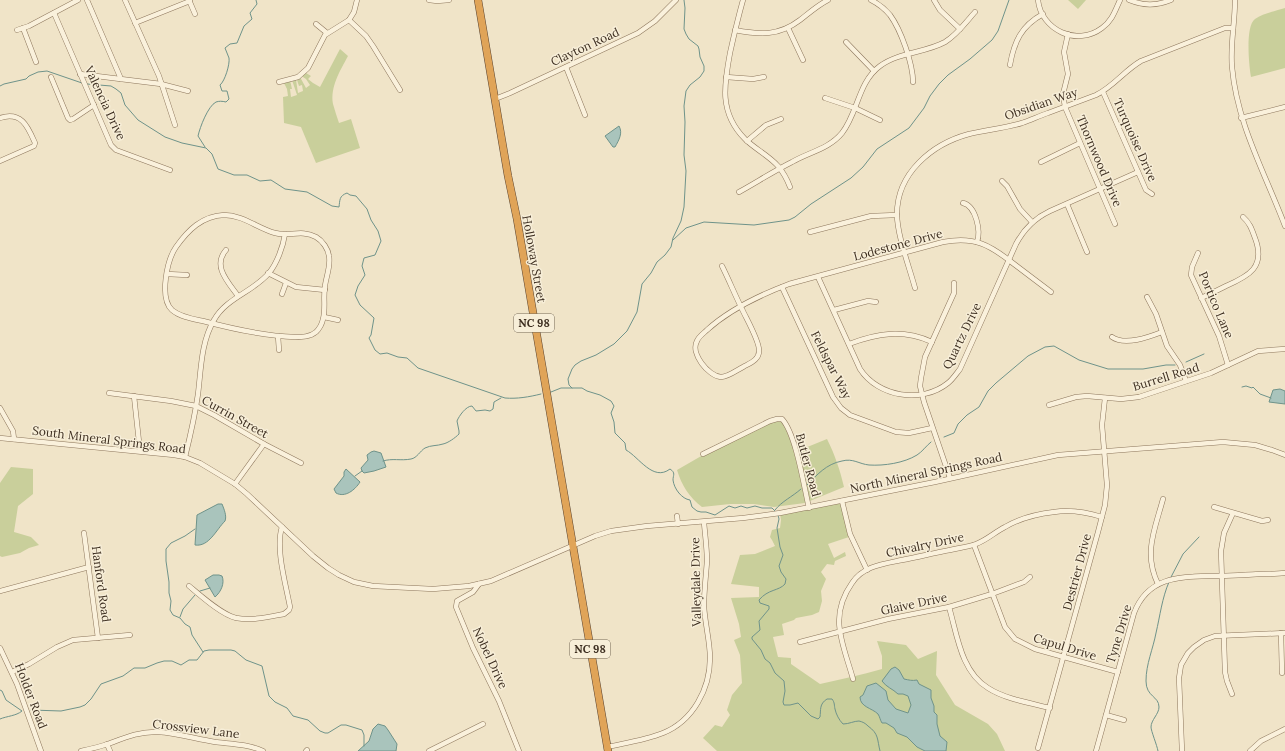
<svg xmlns="http://www.w3.org/2000/svg" width="1285" height="751" viewBox="0 0 1285 751" font-family="Lora,serif">
	<style>
		.green { fill: #c9cf9b }
		.water { fill: #a9c4bc; stroke: #6f938a }
		.lines { fill: none; stroke-linecap: round; stroke-linejoin: round }
		.stream { stroke: #6f938a; stroke-width: 1 }
		.minor-casing { stroke: #8d765c; stroke-width: 5.5 }
		.highway-casing { stroke: #5b4430; stroke-width: 8 }
		.minor { stroke: #faf1dc; stroke-width: 4.5 }
		.highway { stroke: #e0a458; stroke-width: 7 }
		.labels { text-anchor: middle; stroke-width: 3; stroke-linejoin: round; paint-order: stroke }
		.shield { fill: #f7eed8; stroke: #756857; stroke-width: 1 }
		.shield-label { font-size: 11px; font-weight: bold; fill: #3d2e20 }
		.street-label { font-size: 12px; fill: #3d2e20; stroke: #f7eed8 }
	</style>
	<rect width="100%" height="100%" fill="#f0e4c8"/>
	<g class="green">
		<path d="M1068,0h18l-8,9z"/>
		<path d="M1285,8v60l-34,9c-2,-11 -6,-51 4,-58 8,-6 21,-8 30,-11z"/>
		<path d="M340,49l8,7c-8,15 -18,31 -15,48 2,7 4,13 6,19l12,-4 9,29 -44,15 -15,-36 -17,-4 -1,-26 5,-1 -1,-7 -3,-6 6,-3 2,9h-2l1,8 6,-2 -5,-15h4l2,13 5,-2 -1,-6 -3,1 -2,-6 3,-3 6,11 4,-3 -4,-6 -3,-2 -1,-2 4,-2 5,3 -3,3 5,4 7,4z"/>
		<path d="M774,420l9,2 12,30 32,-13c8,16 13,31 17,48l-39,16 -31,4 -20,-3h-24l-28,3c-13,-10 -20,-21 -25,-37l26,-15z"/>
		<path d="M11,467l22,2v25l-15,12 -4,26 17,5 8,8 -10,3 -9,5 -18,4 -2,-1v-73z"/>
		<path d="M841,502l8,35 -21,7 6,14 11,-6 1,4 -11,5 -1,4 -7,-1 -6,8 5,7 -5,12 1,10 -3,11 -7,3 -16,3 -2,2 -12,4 2,11 -11,2 5,20 13,1v6l29,20c21,-5 41,-9 62,-15v-13l-5,-15 29,4 12,14 19,-8 -1,24 19,30 33,19 9,10 8,17h-288l-14,-13 12,-13 7,2 8,-12 -3,-5 5,-15 10,-12 -2,-28 -6,-15 7,-3 -2,-13 -8,-26 28,-1v-10l-28,-3 9,-29 15,-1 20,-8 -3,-6 -2,-3 2,-7 8,-2 1,-8 -1,-6z"/>
	</g>
	<g class="water">
		<path d="M619,126c4,7 0,14 -4,21h-2l-8,-11z"/>
		<path d="M1280,389l5,2v13l-16,-2 4,-12z"/>
		<path d="M374,451l7,2 5,14 -12,4 -10,2 -2,-2 -1,-3 7,-8 -1,-5 4,-3z"/>
		<path d="M346,469l14,13c-5,8 -15,16 -24,11l-2,-4 10,-13v-4z"/>
		<path d="M218,504h4c2,5 5,12 3,17 -9,9 -16,26 -30,24l2,-30z"/>
		<path d="M213,575h6l3,1c3,7 -1,16 -7,21l-10,-17z"/>
		<path d="M895,667l4,3 5,9c5,1 8,2 13,1l2,4 12,6v8l3,8v6l3,3v9l3,12 7,6 -1,9h-21l-8,-4 -10,-10 -10,-4 -3,-5 -8,-5h-4c-2,-3 -2,-6 -4,-9 -6,-6 -18,-7 -18,-17l3,-2 4,-9 9,-3 10,8 2,9 8,9 12,4 3,-8 -3,-9 -5,-2h-5c-5,-5 -12,-7 -16,-13l9,-12z"/>
		<path d="M378,724l7,2 3,4 9,14 -1,7h-38l11,-10 4,-12z"/>
	</g>
	<g class="lines">
		<g class="stream">
			<path d="M87,84l24,2 5,3 5,4 4,12 13,15 27,17 17,6 24,5 6,6 6,15 16,6h13l13,6 11,-1 14,9 22,3 25,14 7,1c1,-7 0,-11 8,-14l3,2 6,1 11,13 4,11 7,11 3,10 -6,14 -11,3 -2,8 3,9 -7,11 -3,9 5,10 14,13 -3,17 -2,3 6,12 5,4 7,-1 11,4 9,1 11,10 87,30c12,1 24,-1 36,-4"/>
			<path d="M0,86l4,-2 22,-5 3,-3 9,-4 9,-1 35,12"/>
			<path d="M205,147l-7,-11c2,-9 10,-30 18,-34 3,-1 6,-1 10,0l3,-3 -2,-8h-5l-2,-6c5,-4 10,-21 9,-27 -1,-3 -3,-7 -4,-10l5,-4 7,-1 7,-17 8,-7 -2,-6 7,-9 -1,-4"/>
			<path d="M673,240l13,-12 18,-6 50,3 35,-5 6,-3 16,-13 40,-26 12,-11 14,-18 32,-21 15,-20 6,-12 9,-12 9,-9 22,-16 22,-19 6,-9 11,-31"/>
			<path d="M1186,362l18,-8"/>
			<path d="M1242,387l4,-1 6,2 1,-1 7,7 11,4"/>
			<path d="M572,388l-3,-3 -1,-6 4,-10 3,-4 6,-4 15,-6 18,-11 13,-13 10,-19 5,-28 9,-11 6,-11 8,-7 6,-8 2,-9 8,-17 3,-14 2,-36 -2,-16 1,-33 -1,-16 2,-15 4,-6 10,-8 4,-6v-5l-4,-9 -1,-8 -1,-3 -9,-7 -3,-5 -2,-5 1,-21 -1,-8"/>
			<path d="M551,392l10,-4h21l5,3 13,4 11,6 3,5 -3,7 3,9 1,11 10,10 1,7c13,7 27,32 44,19 6,4 3,6 3,11 1,9 9,19 17,20l2,7 5,4 4,1h5l9,3 14,-9 6,2 6,-2 6,2 8,-2 7,2h10l3,3"/>
			<path d="M944,437l10,-4 4,-9 9,-9 12,-8 9,-16 8,-8 32,-27 17,-9 9,-1 25,14 29,9h35l23,-4h9"/>
			<path d="M383,461c9,-3 18,0 28,-2 6,-1 9,-8 14,-11 6,-3 12,-2 18,-4 5,-1 12,-6 16,-10v-3l-2,-10c2,-5 9,-15 15,-15l4,5 9,-1 5,1 3,-2 1,-7 7,-4"/>
			<path d="M355,476l7,-5"/>
			<path d="M807,485c10,-10 19,-21 35,-24 11,-3 17,3 27,4 15,1 35,-2 48,-10 5,-3 9,-9 14,-13"/>
			<path d="M775,510c7,-9 17,-13 26,-21"/>
			<path d="M778,515l1,4 -2,9 3,19 3,8 -4,11 2,6 5,7 -1,5c-6,7 -17,5 -26,16l1,3 9,3v3l-10,12 1,9 -8,7v2l9,11 4,9 5,4 5,10 9,8 1,10 -2,11 1,3h6l8,-2 13,13 7,3 2,-2c1,-7 -1,-13 7,-18h5c3,4 2,6 3,10 1,5 4,11 8,15 6,0 11,-3 16,-3 4,1 6,2 9,5 11,8 9,13 12,25"/>
			<path d="M195,529l-10,7 -14,7 -5,6v12l3,21v11l2,8 -1,9 3,5 7,3 5,6 5,3 2,8 11,17"/>
			<path d="M1170,579l13,-25 16,-17"/>
			<path d="M200,591l10,-3"/>
			<path d="M180,617l3,-8 12,-14"/>
			<path d="M0,690l2,1 4,9 16,11c-6,5 -15,5 -22,8"/>
			<path d="M31,710l30,1 19,-4 5,-2 6,-6 10,-15 22,-8 11,-8h11l12,-5 7,-2h8l9,4 8,-5h8l7,-9 5,-1h22l4,1 11,9 16,6 7,30 6,6 12,6 6,8 15,4 12,11 5,2h3l13,-8h5l16,5 2,5v11"/>
			<path d="M1158,751c-1,-6 -7,-20 -7,-24 0,-7 8,-13 8,-20 0,-11 -13,-10 -13,-26 0,-17 7,-32 10,-48 4,-17 6,-35 13,-51"/>
		</g>
		<g class="minor-casing">
			<g id="minor">
				<path d="M87,0l34,79"/>
				<path d="M125,0l34,76 16,49"/>
				<path d="M189,0l6,14"/>
				<path d="M429,0l8,1 12,-1"/>
				<path d="M743,0c-5,18 -9,35 -13,53 -6,32 -11,60 15,86 10,10 23,16 33,27 5,6 9,13 12,21"/>
				<path d="M871,0c8,4 14,9 19,15 11,15 23,49 23,67"/>
				<path d="M934,0l6,10 20,19"/>
				<path d="M1038,0c3,30 39,47 64,28 10,-7 13,-17 18,-28"/>
				<path d="M1129,0c15,6 27,6 42,0"/>
				<path d="M1235,0c0,23 -5,45 -3,67 5,57 33,106 53,159"/>
				<path d="M54,13l57,132 5,5 54,20"/>
				<path d="M349,20l17,16 7,10 27,44"/>
				<path d="M135,23l55,-22"/>
				<path d="M316,24l11,9"/>
				<path d="M23,28l13,34"/>
				<path d="M788,28l15,32"/>
				<path d="M17,30l12,-4 49,-26"/>
				<path d="M735,30c25,5 44,6 65,-10 9,-7 18,-15 28,-20"/>
				<path d="M1068,34l-4,18 4,22 -5,20 2,13 50,117"/>
				<path d="M846,42l28,29"/>
				<path d="M1010,65c4,-23 11,-39 33,-51"/>
				<path d="M566,67l19,48"/>
				<path d="M80,74l81,10 27,7"/>
				<path d="M51,77l17,41 2,2 3,-1 21,-14"/>
				<path d="M726,77l27,2 11,-2"/>
				<path d="M279,82l19,-5 10,-9 17,-33 24,-15 5,-8 3,-12"/>
				<path d="M1103,92l43,98 6,4"/>
				<path d="M825,98l30,10 25,12"/>
				<path d="M495,99l15,-6 128,-60 17,-12 21,-21"/>
				<path d="M0,118c22,-7 28,9 35,25l-1,3 -34,15"/>
				<path d="M1241,118l44,-11"/>
				<path d="M747,141l19,-16 15,-6"/>
				<path d="M1041,162l39,-19"/>
				<path d="M1002,181l5,5 13,23 12,13"/>
				<path d="M739,192c18,-10 35,-21 53,-30 17,-10 37,-13 50,-29 16,-20 16,-51 38,-67 19,-14 45,-13 65,-24 12,-7 21,-20 30,-30"/>
				<path d="M963,203c13,3 18,28 14,39"/>
				<path d="M1067,204l20,48"/>
				<path d="M224,215c19,0 33,13 51,18 15,4 26,-4 41,4 7,4 12,12 13,19 2,10 -3,21 -4,30 -2,11 1,22 -2,33 -1,5 -4,10 -7,13 -6,5 -14,5 -21,5 -31,-1 -62,-8 -92,-16 -10,-2 -23,-4 -31,-11 -13,-12 -5,-50 4,-63 12,-17 26,-31 48,-32z"/>
				<path d="M810,232l61,-16 26,-1"/>
				<path d="M226,250c-14,16 2,32 12,46"/>
				<path d="M1198,253l-6,14 -1,8 28,61 9,29"/>
				<path d="M722,266c7,14 13,29 20,43 4,9 18,33 17,42 0,9 -9,12 -16,16 -6,3 -15,10 -22,10 -13,-1 -31,-24 -24,-36 2,-5 7,-8 10,-11 23,-21 53,-35 82,-46l154,-42c32,-6 47,3 71,22 12,9 25,19 37,28"/>
				<path d="M268,273l28,14 29,3"/>
				<path d="M167,274l20,1"/>
				<path d="M818,277l42,92c18,28 62,35 88,14 5,-4 8,-9 12,-14l56,-125c8,-15 19,-26 34,-33l88,-39"/>
				<path d="M782,287l51,110 8,11 9,7 46,17 13,1 23,-5"/>
				<path d="M915,288c-6,-22 -18,-53 -18,-74 0,-41 35,-70 72,-80 17,-4 36,-6 53,-11 9,-3 17,-7 26,-10 16,-6 32,-12 48,-18 17,-8 29,-25 45,-34l84,-33h8"/>
				<path d="M282,294l4,-11"/>
				<path d="M1147,297l9,17 11,32 13,19 6,16"/>
				<path d="M1201,298c9,-4 17,-8 25,-12 23,-10 40,-19 29,-48 -3,-8 -5,-15 -12,-21"/>
				<path d="M834,310l34,-9 8,1"/>
				<path d="M324,317l14,3"/>
				<path d="M278,336l1,14"/>
				<path d="M1112,337c13,9 37,0 50,-5"/>
				<path d="M849,344c29,-11 54,-15 83,-2"/>
				<path d="M109,393l62,8 25,5 18,9 50,29 37,19"/>
				<path d="M134,396l6,55"/>
				<path d="M1049,405l27,-8 11,-1 34,3 18,-2 72,-24 47,-22 27,-2"/>
				<path d="M0,408l13,23 1,8"/>
				<path d="M0,438l174,17 11,2 15,6 35,21 12,10 66,62 15,12 11,7 15,7 19,4 60,3 36,-3 22,-5 104,-45 16,-5 36,-5 96,-8 37,-5 155,-31 123,-27 165,-13 32,3 17,5 13,5"/>
				<path d="M703,454l67,-33 7,-2h5c14,15 22,68 27,89"/>
				<path d="M185,457c5,-20 10,-42 13,-63 3,-24 3,-52 16,-74 12,-22 39,-28 55,-47 8,-10 14,-26 16,-39"/>
				<path d="M950,478l-26,-76 -4,-16 1,-8 4,-21 29,-64v-10"/>
				<path d="M235,484l29,-40"/>
				<path d="M842,501l8,33 17,36"/>
				<path d="M1214,507l48,14 6,-1"/>
				<path d="M677,516l1,8"/>
				<path d="M84,533l14,105"/>
				<path d="M974,545l31,82 10,12 20,10 83,23"/>
				<path d="M479,584l-6,8 -16,9 -1,6 17,41 26,53 20,50"/>
				<path d="M1158,584c-15,-31 -3,-55 5,-85"/>
				<path d="M189,586c12,10 33,29 47,32 16,3 32,-1 48,-4l5,-4 1,-3c-4,-22 -15,-59 -8,-80"/>
				<path d="M0,591l89,-24"/>
				<path d="M949,607c8,27 12,65 39,81 17,11 42,15 62,20"/>
				<path d="M1281,633l1,40"/>
				<path d="M800,642l88,-23 61,-12 43,-13 32,-12 6,-5"/>
				<path d="M0,648l17,36 24,67"/>
				<path d="M12,672l17,-8 28,-17 16,-7 57,-5"/>
				<path d="M853,679c-10,-36 -25,-62 -1,-96 11,-17 31,-19 50,-23 16,-3 32,-7 48,-10 9,-2 18,-3 26,-6 11,-4 19,-12 29,-17 15,-9 32,-13 49,-15 17,-3 32,0 48,5"/>
				<path d="M1232,694l-5,-13 -2,-9 -4,-121 3,-18 9,-20"/>
				<path d="M1106,715l18,5"/>
				<path d="M107,744l3,7"/>
				<path d="M607,747c18,-4 39,-7 56,-14 30,-12 47,-44 47,-75 0,-17 -5,-34 -6,-52 0,-15 2,-30 3,-45 0,-13 -2,-26 -3,-39"/>
				<path d="M1038,748l60,-216 7,-27 2,-20 -5,-60 3,-27"/>
				<path d="M81,751c9,-2 18,-4 27,-7 16,-6 32,-13 50,-12 19,1 38,7 57,10 16,2 33,2 48,9"/>
				<path d="M306,751l1,-1"/>
				<path d="M429,751l54,-27"/>
				<path d="M1096,751l38,-138c14,-36 44,-36 77,-37 17,0 33,-1 49,-2 9,0 17,0 25,-1"/>
				<path d="M1182,751l-3,-73 2,-13 7,-12 6,-6 10,-7 11,-4 70,-3"/>
				<path d="M1250,751l11,-10 24,-12"/>
			</g>
		</g>
		<g class="highway-casing">
			<path id="highway" d="M478,0l30,176 9,43 91,532"/>
		</g>
		<use href="#minor" class="minor"/>
		<use href="#highway" class="highway"/>
	</g>
	<g class="labels">
		<g class="shield">
			<rect x="514" y="314" width="40" height="18" rx="3"/>
			<rect x="570" y="640" width="40" height="18" rx="3"/>
		</g>
		<g class="shield-label">
			<text x="534" y="327">NC 98</text>
			<text x="590" y="653">NC 98</text>
		</g>
		<g class="street-label">
			<text transform="translate(585 47) rotate(-25)" y="4">Clayton Road</text>
			<text transform="translate(105 103) rotate(65)" y="4">Valencia Drive</text>
			<text transform="translate(1041 104) rotate(-19)" y="4">Obsidian Way</text>
			<text transform="translate(1135 140) rotate(66)" y="4">Turquoise Drive</text>
			<text transform="translate(1099 161) rotate(67)" y="4">Thornwood Drive</text>
			<text transform="translate(898 245) rotate(-15)" y="4">Lodestone Drive</text>
			<text transform="translate(534 259) rotate(80)" y="4">Holloway Street</text>
			<text transform="translate(1216 305) rotate(67)" y="4">Portico Lane</text>
			<text transform="translate(962 336) rotate(-64)" y="4">Quartz Drive</text>
			<text transform="translate(831 365) rotate(63)" y="4">Feldspar Way</text>
			<text transform="translate(1166 377) rotate(-17)" y="4">Burrell Road</text>
			<text transform="translate(235 417) rotate(29)" y="4">Currin Street</text>
			<text transform="translate(109 440) rotate(7)" y="4">South Mineral Springs Road</text>
			<text transform="translate(808 465) rotate(75)" y="4">Butler Road</text>
			<text transform="translate(926 473) rotate(-12)" y="4">North Mineral Springs Road</text>
			<text transform="translate(925 545) rotate(-12)" y="4">Chivalry Drive</text>
			<text transform="translate(1077 572) rotate(-75)" y="4">Destrier Drive</text>
			<text transform="translate(696 582) rotate(-91)" y="4">Valleydale Drive</text>
			<text transform="translate(101 584) rotate(82)" y="4">Hanford Road</text>
			<text transform="translate(914 604) rotate(-12)" y="4">Glaive Drive</text>
			<text transform="translate(1119 634) rotate(-73)" y="4">Tyne Drive</text>
			<text transform="translate(1065 647) rotate(17)" y="4">Capul Drive</text>
			<text transform="translate(490 658) rotate(65)" y="4">Nobel Drive</text>
			<text transform="translate(31 696) rotate(69)" y="4">Holder Road</text>
			<text transform="translate(196 729) rotate(7)" y="4">Crossview Lane</text>
		</g>
	</g>
</svg>
